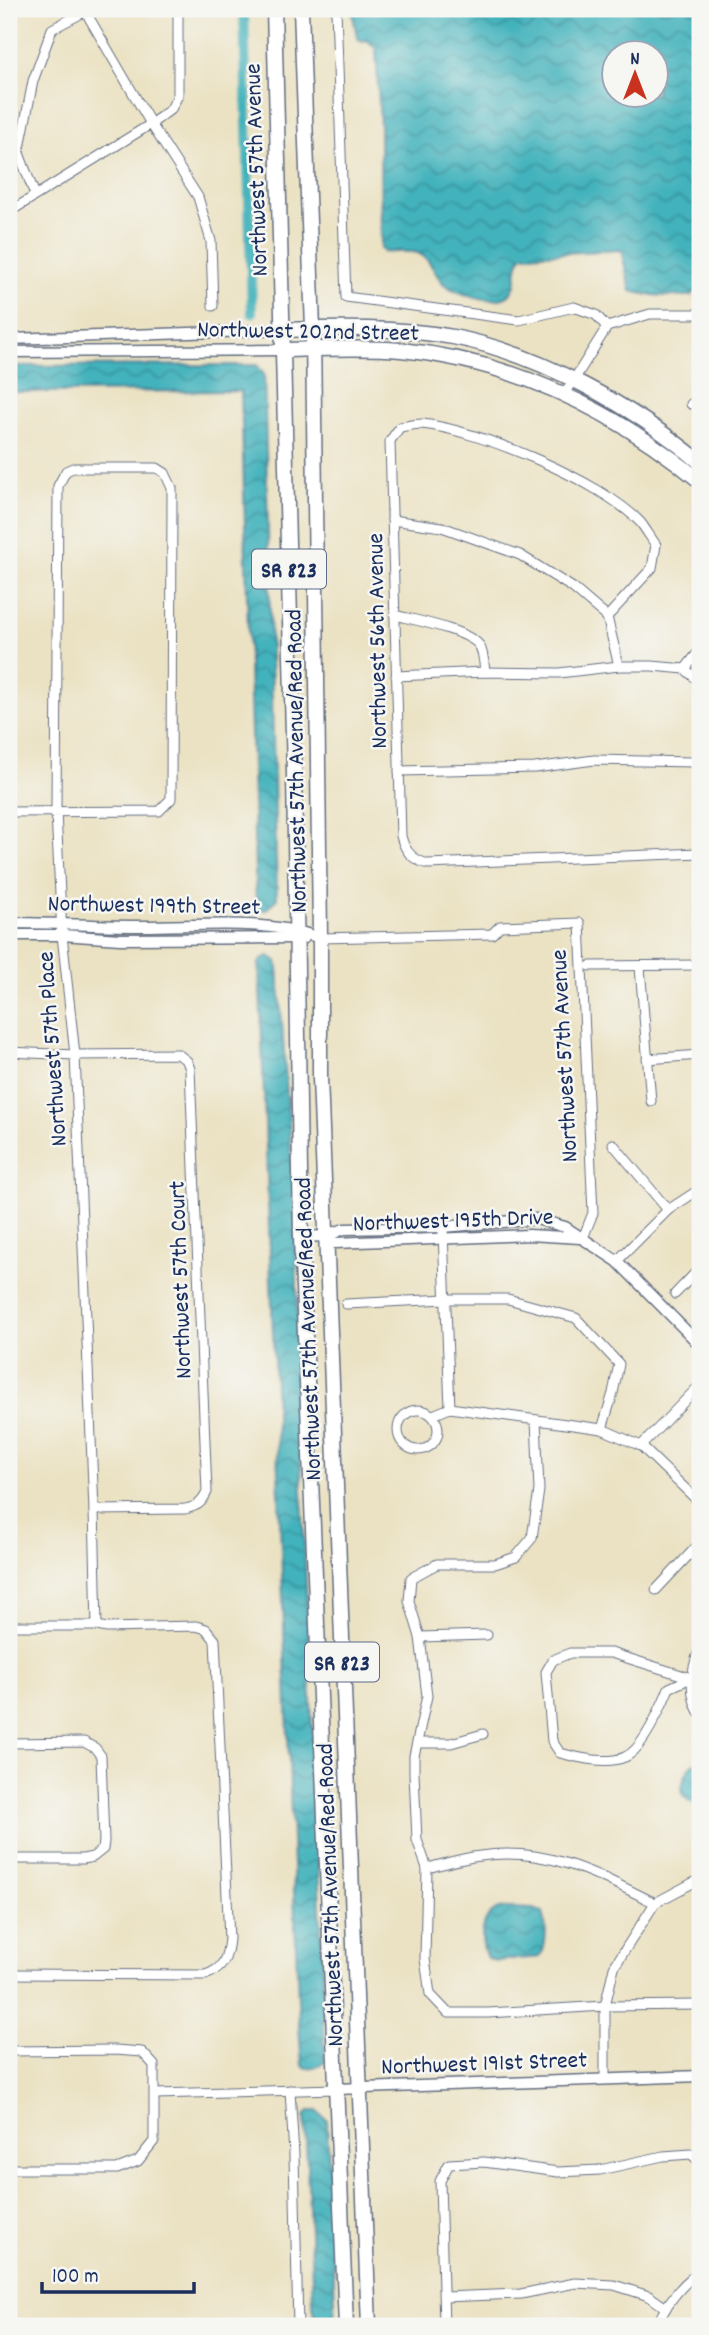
<svg xmlns="http://www.w3.org/2000/svg" width="709" height="2335" viewBox="0 0 709 2335" font-family="Dekko,sans-serif">
	<style>
		.water { fill: url(#water-waves); stroke: #2e708d; stroke-width: 2; fill-rule: evenodd }
		.lines { fill: none; stroke-linecap: round; stroke-linejoin: round }
		.canal { stroke: #42b2bc; stroke-width: 10 }
		.minor-casing { stroke: #646e81; stroke-width: 11 }
		.tertiary-casing { stroke: #646e81; stroke-width: 13 }
		.primary-casing { stroke: #646e81; stroke-width: 17 }
		.minor { stroke: #fff; stroke-width: 9 }
		.tertiary { stroke: #fff; stroke-width: 10 }
		.primary { stroke: #fff; stroke-width: 14 }
		.labels { text-anchor: middle; stroke-width: 5; stroke-linejoin: round; paint-order: stroke }
		.shield { fill: #f6f6f2; stroke: #5d6b8a; stroke-width: 2 }
		.shield-label { font-size: 23px; font-weight: bold; fill: #1b2f5e }
		.street-label { font-size: 24px; fill: #1b2f5e; stroke: #f6f6f2 }
	</style>
	<defs>
		<pattern id="water-waves" width="16" height="10" patternUnits="userSpaceOnUse" patternTransform="scale(1.75)"><rect width="16" height="10" fill="#42b2bc"/><path d="M0 5q4-4 8 0t8 0" fill="none" stroke="#36919c"/></pattern>
	</defs>
	<rect width="100%" height="100%" fill="#f6f6f2"/>
	<filter id="ink" filterUnits="userSpaceOnUse"><feTurbulence type="fractalNoise" baseFrequency=".0143" numOctaves="2"/><feDisplacementMap in="SourceGraphic" scale="14" xChannelSelector="R" yChannelSelector="G"/><feConvolveMatrix kernelMatrix="1 2 1 2 8 2 1 2 1" color-interpolation-filters="sRGB"/></filter>
	<filter id="wash" filterUnits="userSpaceOnUse"><feTurbulence type="fractalNoise" baseFrequency=".00686" numOctaves="4" result="noise"/><feDisplacementMap in="SourceGraphic" scale="28" xChannelSelector="R" yChannelSelector="G"/><feGaussianBlur stdDeviation="1.57" result="paint"/><feColorMatrix in="noise" values="0 0 0 0 0 0 0 0 0 0 0 0 0 0 0 0 0 1.4 0 .05"/><feComposite in="paint" operator="in"/></filter>
	<g filter="url(#wash)">
		<rect width="100%" height="100%" fill="#ebe2c3"/>
		<g class="water">
			<path d="M352,9h348v284h-8v3c-20,0 -41,1 -61,-5l-10,-41 -98,5c-11,10 -2,29 -14,40 -13,11 -56,-1 -67,-13 -8,-9 -12,-25 -25,-29 -9,-3 -23,0 -33,-1l-3,-3 -1,-123 -4,-78 -10,-9 -2,3 -7,-4zM614,52h42v42h-42z"/>
			<path d="M257,365l7,9 1,33 12,492 -11,11 -7,-1 -3,-4 -15,-514 -232,1v-26z"/>
			<path d="M269,956l8,5 1,6 18,254 3,199 24,557 2,85c-9,6 -14,9 -23,4l-3,-39 -40,-1064 3,-4z"/>
			<path d="M700,1760v44c-9,0 -16,-5 -18,-14 1,-12 7,-26 18,-30z"/>
			<path d="M506,1908l27,1 10,3c4,13 4,34 -3,45l-45,4 -8,-3c-9,-20 -6,-48 19,-50z"/>
			<path d="M309,2111h8l10,9 9,206h-22l-9,-210z"/>
		</g>
		<g class="lines">
			<path class="canal" d="M244,9l8,304"/>
		</g>
	</g>
	<g filter="url(#ink)">
		<g class="lines">
			<g class="minor-casing">
				<g id="minor">
					<path d="M84,9l67,115 47,73 13,44 2,65"/>
					<path d="M336,9l10,288 173,23 55,-13 22,8 11,12"/>
					<path d="M35,195l-16,-42 14,-72 19,-52 32,-17"/>
					<path d="M9,212l142,-88 20,-15 7,-14v-86"/>
					<path d="M607,327l43,-13h50"/>
					<path d="M565,394l42,-67"/>
					<path d="M691,404l9,-5"/>
					<path d="M392,520l50,7 78,28 53,33 34,29"/>
					<path d="M395,615c19,5 72,15 84,30 5,8 5,19 6,27"/>
					<path d="M607,617l45,-49 4,-23c-5,-7 -10,-15 -15,-22 -39,-42 -162,-93 -219,-99 -7,0 -15,2 -22,3l-10,14 11,395c4,16 12,24 27,28l272,-11"/>
					<path d="M607,617l12,49"/>
					<path d="M685,669l15,-19"/>
					<path d="M396,676l89,-4 74,1 60,-7h33l33,3 15,13"/>
					<path d="M399,771l136,-3 59,-8 99,2 7,-2"/>
					<path d="M9,812l150,-1 12,-12 1,-311 -7,-15 -8,-5h-84l-7,3 -8,15 -2,326 6,123 13,120 19,455 3,116"/>
					<path d="M320,938l172,-4 8,-8 80,-3 13,290 -10,25"/>
					<path d="M590,966l110,-1"/>
					<path d="M640,967l11,134"/>
					<path d="M9,1052l66,3 103,-1 9,7 3,8 17,423c-5,11 -9,14 -22,17l-91,1"/>
					<path d="M647,1059l53,-4"/>
					<path d="M613,1144l55,66"/>
					<path d="M443,1232l7,176"/>
					<path d="M617,1261l51,-51 32,-21"/>
					<path d="M675,1294l25,-26"/>
					<path d="M346,1304l101,-5h61l68,19 43,46 -6,29 -11,36"/>
					<circle cx="418" cy="1430" r="20"/>
					<path d="M433,1415l17,-7 152,21 39,17 59,57"/>
					<path d="M536,1420l3,70 -7,48 -16,19 -21,7h-58l-26,14 -2,23 11,36 7,59 -13,60v17l3,67 10,28 -2,91 5,35 18,19h40l117,-7 95,-1"/>
					<path d="M641,1446l59,-61"/>
					<path d="M656,1590l44,-47"/>
					<path d="M9,1626h88l10,2 89,-2 10,3 9,11 14,299c-2,19 -5,30 -24,36l-196,-1"/>
					<path d="M420,1637l67,-2"/>
					<path d="M700,1648c-9,22 -12,45 0,66"/>
					<path d="M570,1653h41l80,25 -22,10c-7,17 -26,62 -44,69 -18,8 -47,1 -65,-4l-8,-12 -6,-69 7,-12z"/>
					<path d="M9,1743l75,-1 11,6 6,8 3,85 -1,8 -10,8 -10,2h-74"/>
					<path d="M418,1743h33l32,-9"/>
					<path d="M427,1868c17,-4 35,-10 53,-12 67,-10 117,18 175,47l45,-24"/>
					<path d="M9,2051l106,-1 27,2 12,13v76l-16,20 -21,8h-108"/>
					<path d="M605,2078v-72l9,-39 41,-64"/>
					<path d="M290,2090l4,65 4,171"/>
					<path d="M156,2094l180,-5"/>
					<path d="M444,2297l77,-3 54,-11 39,2 35,11 17,12"/>
					<path d="M444,2326l-4,-145 9,-17 35,-2 74,10 42,-2 63,-14 28,-2 9,8"/>
					<path d="M657,2326c9,-23 24,-41 43,-55"/>
				</g>
			</g>
			<g class="tertiary-casing">
				<g id="tertiary">
					<path d="M9,339l273,-9"/>
					<path d="M9,352l274,-2"/>
					<path d="M9,923c45,0 90,3 135,3 58,0 121,-8 176,12"/>
					<path d="M9,935h53l58,4 184,-1"/>
					<path d="M326,1236l9,7 194,-8 51,3"/>
					<path d="M301,1237l25,-1 18,-7 99,-2 94,-8 28,8 52,34 83,84"/>
					<path d="M336,2089l364,-13"/>
				</g>
			</g>
			<g class="primary-casing">
				<g id="primary">
					<path d="M274,9l20,763 7,465 45,1089"/>
					<path d="M301,9l12,320 7,609v140l49,1248"/>
					<path d="M282,330c58,-2 114,-3 171,7 85,16 181,70 247,125"/>
					<path d="M283,350c39,-1 79,-3 118,0 112,11 213,60 299,131"/>
				</g>
			</g>
			<use href="#minor" class="minor"/>
			<use href="#tertiary" class="tertiary"/>
			<use href="#primary" class="primary"/>
		</g>
	</g>
	<g class="labels">
		<g class="shield">
			<rect x="252" y="549.5" width="74" height="39" rx="5"/>
			<rect x="305" y="1642.5" width="74" height="39" rx="5"/>
		</g>
		<g class="shield-label">
			<text x="289" y="577">SR 823</text>
			<text x="342" y="1670">SR 823</text>
		</g>
		<g class="street-label">
			<text transform="translate(255 170) rotate(-92)" y="8">Northwest 57th Avenue</text>
			<text transform="translate(308 330) rotate(1)" y="8">Northwest 202nd Street</text>
			<text transform="translate(376 641) rotate(-91)" y="8">Northwest 56th Avenue</text>
			<text transform="translate(295 761) rotate(-91)" y="8">Northwest 57th Avenue/Red Road</text>
			<text transform="translate(154 904) rotate(1)" y="8">Northwest 199th Street</text>
			<text transform="translate(51 1049) rotate(-94)" y="8">Northwest 57th Place</text>
			<text transform="translate(563 1056) rotate(-93)" y="8">Northwest 57th Avenue</text>
			<text transform="translate(453 1219) rotate(-2)" y="8">Northwest 195th Drive</text>
			<text transform="translate(179 1280) rotate(-92)" y="8">Northwest 57th Court</text>
			<text transform="translate(307 1329) rotate(-92)" y="8">Northwest 57th Avenue/Red Road</text>
			<text transform="translate(329 1895) rotate(-92)" y="8">Northwest 57th Avenue/Red Road</text>
			<text transform="translate(484 2062) rotate(-2)" y="8">Northwest 191st Street</text>
		</g>
	</g>
	<rect width="709" height="2335" fill="none" stroke="#f6f6f2" stroke-width="35"/>
	<g transform="translate(635 74)"><circle r="33" fill="#f6f6f2" stroke="#9ea6b7" stroke-width="2"/>
	<path d="M0-5L12 26L0 18L-12 26Z" fill="#c8321e"/>
	<text y="-10" font-size="19" font-weight="bold" text-anchor="middle" fill="#1b2f5e">N</text>
	</g>
	<path d="M42 2282v10h152v-10" fill="none" stroke="#1b2f5e" stroke-width="3.5"/>
	<text x="52" y="2282" font-size="21" fill="#1b2f5e" stroke="#f6f6f2" stroke-width="5" paint-order="stroke">100 m</text>
</svg>
